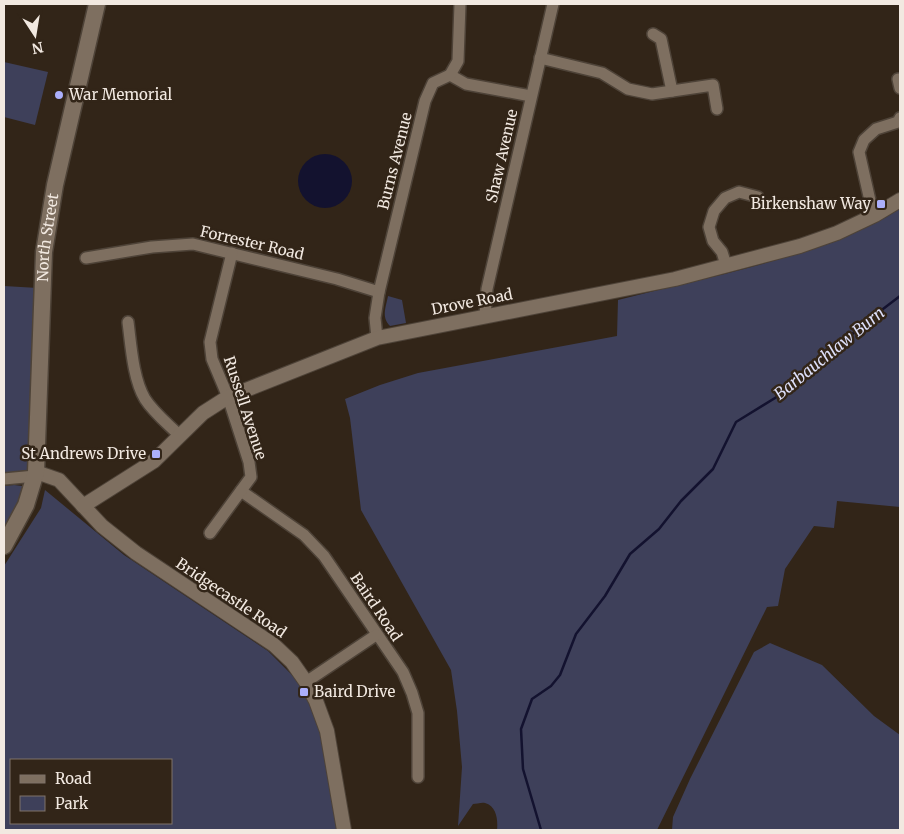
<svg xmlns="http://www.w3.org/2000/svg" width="904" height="834" viewBox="0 0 904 834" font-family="Merriweather,serif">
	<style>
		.green { fill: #3e405a; fill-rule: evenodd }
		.water { fill: #13122f }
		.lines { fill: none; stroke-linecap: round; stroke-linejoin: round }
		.stream { stroke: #13122f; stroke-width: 2.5 }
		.minor-casing { stroke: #4e4338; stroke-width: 14 }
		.tertiary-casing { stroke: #4e4338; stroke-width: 16 }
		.secondary-casing { stroke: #4e4338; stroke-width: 19 }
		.minor { stroke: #7e6f60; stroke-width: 11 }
		.tertiary { stroke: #7e6f60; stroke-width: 14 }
		.secondary { stroke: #7e6f60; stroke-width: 16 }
		.poi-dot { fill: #abaffb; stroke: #322518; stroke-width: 2 }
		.labels { text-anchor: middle; stroke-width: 5; stroke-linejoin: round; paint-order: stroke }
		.poi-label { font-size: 15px; fill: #f2e9e1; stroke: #322518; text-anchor: start }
		.street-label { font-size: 15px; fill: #f2e9e1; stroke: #322518 }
		.water-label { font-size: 16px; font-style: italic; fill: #dee0fa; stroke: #322518 }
	</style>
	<rect width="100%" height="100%" fill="#322518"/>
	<g class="green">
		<path d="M4,62l44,10 -13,53 -31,-8z"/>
		<path d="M900,208v299l-63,-6 -3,27 -20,-2 -29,43 -7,37 -11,1 -110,223h-160c1,-9 0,-24 -12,-27 -3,-1 -9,1 -12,1l-15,22 4,-59 -5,-56 -6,-41 -90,-160 -11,-92 -5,-19 35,-14 38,-12 199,-37 1,-36c95,-25 197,-41 282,-92z"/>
		<path d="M4,286l34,2 -9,182 -25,3z"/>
		<path d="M388,296l14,4 4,23 -16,3c-9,-9 -4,-19 -2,-30z"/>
		<path d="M14,485l8,1 -1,11 -17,34v-45z"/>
		<path d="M45,490l79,65 144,96 33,33 18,43 20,103h-335v-264l37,-58zM11,760h160v63h-160z"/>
		<path d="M770,643l52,22 52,51 26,19v95h-228l1,-13 17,-38 64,-127z"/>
	</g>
	<circle class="water" cx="325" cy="181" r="27"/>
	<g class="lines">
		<path class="stream" d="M541,830l-18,-61 -2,-40 11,-30 19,-13 9,-11 16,-41 29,-38 25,-42 29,-25 22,-28 32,-32 23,-47 52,-32 78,-68 34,-26"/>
		<g class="minor-casing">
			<g id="minor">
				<path d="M653,34l8,5 11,52"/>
				<path d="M540,58l62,15 26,16 24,5 61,-9 4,24"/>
				<path d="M450,75l16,9 65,12"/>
				<path d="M898,79l2,9"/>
				<path d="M875,215l-4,-10 -12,-53 5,-12 12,-11 22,-7 2,-4"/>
				<path d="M86,258l66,-11 41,-3 144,35 42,13"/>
				<path d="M726,265l-4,-13 -9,-11 -4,-14 5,-16 11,-13 14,-6 19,5"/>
				<path d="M485,316l2,-27 66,-285"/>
				<path d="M128,322c3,23 5,57 17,77 9,14 23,25 35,37"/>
				<path d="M377,338l-2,-20 4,-26 46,-191 8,-18 17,-8 8,-14 2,-57"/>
				<path d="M4,479l31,-3"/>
				<path d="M241,491l63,44 20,21 79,116 9,21 6,20v64"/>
				<path d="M210,533l41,-56 -2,-15 -21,-65 -16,-38 -2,-17 22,-89"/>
				<path d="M306,682l70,-47"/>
			</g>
		</g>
		<g class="tertiary-casing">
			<g id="tertiary">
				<path d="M36,472l23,8 43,46 34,27 138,92 18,17 14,20 10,19 11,30 17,99"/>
				<path d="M83,506l71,-45 49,-48 25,-16 149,-59 298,-59 125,-33 37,-13 38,-18 25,-15"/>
			</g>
		</g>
		<g class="secondary-casing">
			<g id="secondary">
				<path id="s1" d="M4,546l22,-41 10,-33 8,-220 11,-67 42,-181"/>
			</g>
		</g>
		<use href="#minor" class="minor"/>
		<use href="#tertiary" class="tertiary"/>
		<use href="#secondary" class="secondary"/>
	</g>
	<g class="poi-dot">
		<circle cx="59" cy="95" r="5"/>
		<rect x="876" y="199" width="10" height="10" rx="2.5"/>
		<rect x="151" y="449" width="10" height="10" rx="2.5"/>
		<rect x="299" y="687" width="10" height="10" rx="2.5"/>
	</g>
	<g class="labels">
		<g class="poi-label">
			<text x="69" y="100">War Memorial</text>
			<text x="871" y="209" text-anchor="end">Birkenshaw Way</text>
			<text x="146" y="459" text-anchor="end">St Andrews Drive</text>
			<text x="314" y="697">Baird Drive</text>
		</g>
		<g class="street-label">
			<text transform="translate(502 156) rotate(-77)" y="5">Shaw Avenue</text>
			<text transform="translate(395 161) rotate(-76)" y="5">Burns Avenue</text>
			<text dy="5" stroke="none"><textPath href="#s1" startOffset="316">North Street</textPath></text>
			<text transform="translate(252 243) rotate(13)" y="5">Forrester Road</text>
			<text transform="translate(472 302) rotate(-11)" y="5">Drove Road</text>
			<text transform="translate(245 408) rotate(72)" y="5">Russell Avenue</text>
			<text transform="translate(231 598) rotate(34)" y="5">Bridgecastle Road</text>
			<text transform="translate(376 607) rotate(56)" y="5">Baird Road</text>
		</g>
		<g class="water-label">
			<text transform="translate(829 353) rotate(-39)" y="6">Barbauchlaw Burn</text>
		</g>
	</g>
	<rect width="904" height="834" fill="none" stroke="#f2e9e1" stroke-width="10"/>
	<rect x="10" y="759" width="162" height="65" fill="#322518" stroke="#7f7368"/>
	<rect x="20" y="775" width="25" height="8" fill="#7e6f60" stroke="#7f7368"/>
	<text x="55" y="784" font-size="15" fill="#f2e9e1">Road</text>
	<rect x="20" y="796" width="25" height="15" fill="#3e405a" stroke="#7f7368"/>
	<text x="55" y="809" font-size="15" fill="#f2e9e1">Park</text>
	<g transform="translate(35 35) rotate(168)" stroke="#322518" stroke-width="4" paint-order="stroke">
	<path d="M0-4L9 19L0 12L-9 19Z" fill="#f2e9e1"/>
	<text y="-8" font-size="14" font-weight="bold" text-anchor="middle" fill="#f2e9e1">N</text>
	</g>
</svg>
